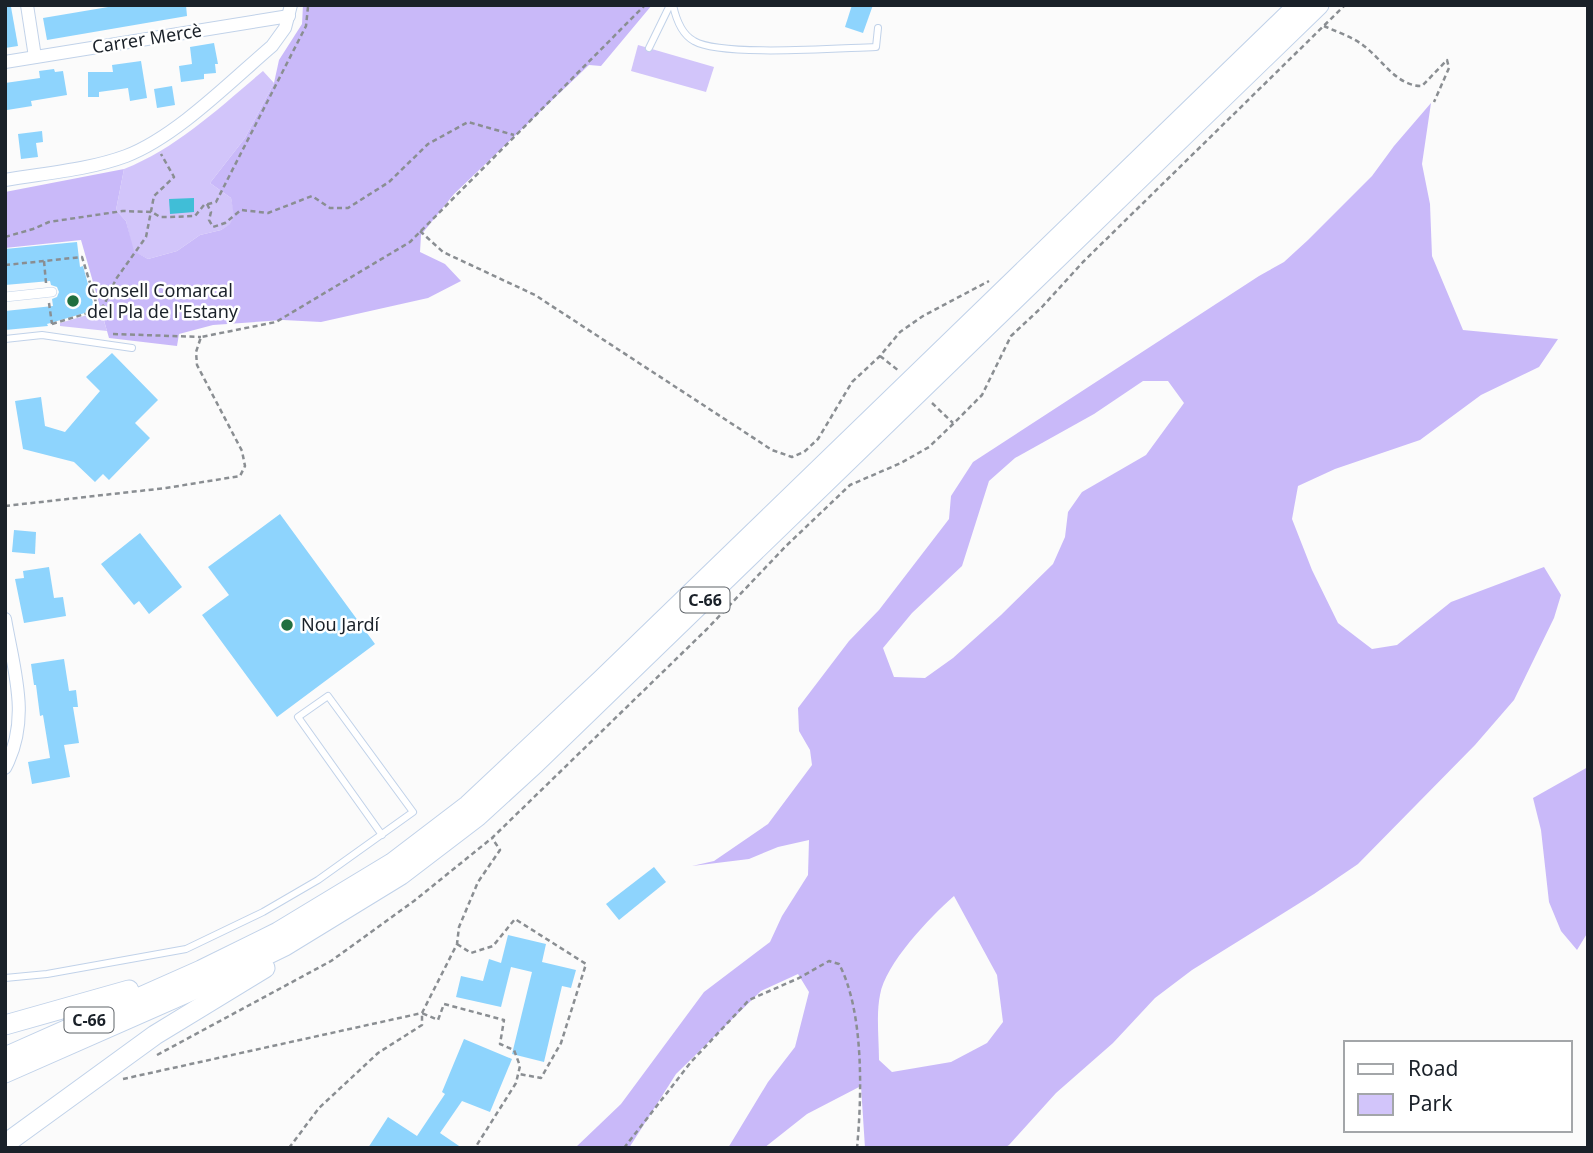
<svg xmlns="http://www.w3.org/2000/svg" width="1593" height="1153" viewBox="0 0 1593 1153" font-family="'Noto Sans',sans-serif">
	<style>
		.green { fill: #d2c5fa }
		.forest { fill: #c9b9f9; fill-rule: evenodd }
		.water { fill: #40bed7 }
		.building { fill: #8ed4fd }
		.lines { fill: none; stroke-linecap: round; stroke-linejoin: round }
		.service-casing { stroke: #c1d2e9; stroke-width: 8 }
		.pedestrian-casing { stroke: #c1d2e9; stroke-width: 10 }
		.minor-casing { stroke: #c1d2e9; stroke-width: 14 }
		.trunk-casing { stroke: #c1d2e9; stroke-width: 21 }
		.path { stroke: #8a8e92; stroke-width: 2.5; stroke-dasharray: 5 3.5; stroke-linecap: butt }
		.service { stroke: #fff; stroke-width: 6 }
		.pedestrian { stroke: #fff; stroke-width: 9 }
		.minor { stroke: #fff; stroke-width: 12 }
		.trunk { stroke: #fff; stroke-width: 19 }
		.poi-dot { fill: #216f3f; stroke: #fff; stroke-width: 2.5 }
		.labels { text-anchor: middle; stroke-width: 5; stroke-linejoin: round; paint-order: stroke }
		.shield { fill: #fff; stroke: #5f6469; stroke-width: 2 }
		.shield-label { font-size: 16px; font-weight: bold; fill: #1a2129 }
		.street-label { font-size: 18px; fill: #1a2129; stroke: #fff }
		.poi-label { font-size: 18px; fill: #1a2129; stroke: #fff; text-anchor: start }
	</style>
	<rect width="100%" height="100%" fill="#fbfbfb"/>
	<g class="green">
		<path d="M638,45l76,22 -8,25 -75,-21z"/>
		<path d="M263,71l11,12 -29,55 -35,45 21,15 4,18 -4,8 -10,6 -21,5 -23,16 -29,8 -15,-8 -7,-30 -10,-11 8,-41c53,-21 96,-62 139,-98z"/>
		<path d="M101,311l6,20 -47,-5v-3z"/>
	</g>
	<g class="forest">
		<path d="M303,5h349l-51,61 -12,-1 -135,129 -33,41 -1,17 25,12 16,17 -33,17 -107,24 -38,-2 -70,5 -34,9 -2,12 -68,-8 -28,-98 -76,8v-56l119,-23 -8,41 10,11 8,30 14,8 29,-8 23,-16 21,-5 9,-6 4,-8 -3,-18 -21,-15 35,-45 29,-55 5,-23 23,-36z"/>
		<path d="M1431,103l-9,61 8,40 2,52 31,74 95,9 -19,28 -58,28 -61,45 -85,29 -37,17 -6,33 20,51 26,53 34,26 25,-4 54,-43 93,-35 17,28 -7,23 -40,82 -39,45 -117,119 -44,30 -122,76 -37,28 -42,45 -57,50 -47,52 -5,3h-139l-4,-62 -54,28 -43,34h-36l40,-66 27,-35 14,-55 -11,-18 -37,17 -85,83 -47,74h-54l46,-44 83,-112 66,-50 12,-26 26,-41 1,-35 -31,7 -29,12 -57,7 22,-5 54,-37 44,-59 -2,-15 -11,-19 -1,-23 51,-67 30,-31 70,-91 2,-23 22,-34 286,-186 25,-14 24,-22 64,-64 22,-30zM1143,381h25l16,22 -38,52 -64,37 -14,20 -3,25 -12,27 -52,51 -48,43 -28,20 -31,-1 -11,-29 29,-35 50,-47 27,-85 26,-23 79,-44zM954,896l43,79 6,47 -16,21 -36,19 -59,10 -13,-12c0,-21 -3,-45 1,-65 5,-31 50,-78 74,-99z"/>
		<path d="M1588,767v165l-11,18 -16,-19 -12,-29 -8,-72 -8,-32z"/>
	</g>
	<path class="water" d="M194,198v14l-24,2 -1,-15z"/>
	<g class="building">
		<path d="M120,5h66l1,11 -140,24 -4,-22z"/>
		<path d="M852,5h21l-10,28 -18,-6z"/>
		<path d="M5,7h6l7,39 -13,2z"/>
		<path d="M214,43l4,21h-3l1,9 -12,1v5l-23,3 -2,-16 13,-2 -2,-17z"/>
		<path d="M141,61l6,37 -17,3 -2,-13 -29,4v5h-11v-25h25l-1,-7z"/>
		<path d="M54,69l1,3 8,-1 4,24 -36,6 1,5 -25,4 -2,-27 35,-5 -1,-7z"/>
		<path d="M172,86l3,19 -18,3 -3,-19z"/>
		<path d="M42,131l1,11 -7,1 2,14 -17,2 -3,-25z"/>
		<path d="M77,242l3,25 3,-1 12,44 -48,14 1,2 -43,4v-19l48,-5 -1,-7 5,-2 2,-5 -2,-5 -6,-2 -1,-4 -45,4v-36z"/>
		<path d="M112,353l46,47 -23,23 15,15 -41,42 -6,-6 -8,8 -21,-20 -51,-13 -8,-48 26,-4 4,29 20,6 35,-41 -14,-14z"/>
		<path d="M280,514l95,130 -98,73 -75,-102 27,-20 -21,-28z"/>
		<path d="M14,530l22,2 -1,22 -23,-2z"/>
		<path d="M140,533l42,54 -33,27 -10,-13 -5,4 -33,-41z"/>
		<path d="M49,567l5,31 9,-1 3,19 -42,7 -9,-44 9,-1 -1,-7z"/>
		<path d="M64,659l5,32 7,-1 2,17h-5l6,36 -15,2 6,32 -38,7 -4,-22 22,-4 -7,-43 -3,1 -4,-31h-2l-3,-21z"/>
		<path d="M654,867l12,15 -47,38 -13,-16z"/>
		<path d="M508,935l38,9 -4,18 34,8 -5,18 -9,-2 -18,76 -32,-8 20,-82 -21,-5 -10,40 -45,-10 5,-21 22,5 6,-22 12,4z"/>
		<path d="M464,1039l48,20 -22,53 -28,-11 -22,32 22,15h-94l20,-31 29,19 28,-42 -3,-2z"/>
	</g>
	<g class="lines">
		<g class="service-casing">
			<g id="service">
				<path d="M673,5c3,14 8,29 21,36 27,16 145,7 182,6l2,-19"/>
				<path d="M649,48l21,-43"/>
				<path d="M5,339l37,-4 90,13"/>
				<path d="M5,978l42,-4 139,-25 77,-37 55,-32 95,-68 -85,-116 -30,21 84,118"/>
			</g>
		</g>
		<g class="pedestrian-casing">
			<path id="pedestrian" d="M5,297l47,-5"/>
		</g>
		<g class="minor-casing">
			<g id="minor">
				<path d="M27,5l8,52"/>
				<path d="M5,62l284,-46"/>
				<path d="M5,180c41,-7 83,-10 121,-24 50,-19 105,-75 146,-110l13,-18 6,-23"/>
				<path d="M5,619c9,52 26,100 0,149"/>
			</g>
		</g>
		<g class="trunk-casing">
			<g id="trunk">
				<path d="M5,1025l124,-35"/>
				<path d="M5,1057l196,-87 77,-38 114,-69 76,-58 133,-125 697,-675"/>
				<path d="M5,1073l202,-89 78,-38 116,-71 76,-58 58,-53 784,-759"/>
				<path d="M5,1144l150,-109 110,-67"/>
			</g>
		</g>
		<g class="path">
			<path d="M1324,26c13,6 29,11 40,20 19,14 32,40 58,40l25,-26 2,8 -15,34"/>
			<path d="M207,204l4,8 -2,8 4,7 12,-4 16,-13 27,3 44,-17 18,12h18l41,-26 39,-38 40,-22 46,13"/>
			<path d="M420,231l23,21 92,43 237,155 20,7 12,-5 14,-13 34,-57 28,-26 20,-24 23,-16 66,-35"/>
			<path d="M5,237l28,-8 16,-7 74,-11 29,1 8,5h10l25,-1 9,-11 12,-3 90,-176 2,-19"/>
			<path d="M5,265l39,-4"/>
			<path d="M46,283l-2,-22 38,-4 16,52"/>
			<path d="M49,303l3,21"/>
			<path d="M52,324l46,-14 6,-5 12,-26 30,-42 8,-41 20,-19 -13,-23"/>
			<path d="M113,334l88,3"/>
			<path d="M880,356l19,15"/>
			<path d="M932,403l21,20"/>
			<path d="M5,506l161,-18 74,-12 5,-10 -3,-15 -45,-86 -1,-13 5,-15 75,-15 134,-80 235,-237"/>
			<path d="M457,944l14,9 22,-7 22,-27 71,45 -25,79 -20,35 -22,-4"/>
			<path d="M157,1055l174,-94 83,-60 78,-63 215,-209 79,-83 64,-61 51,-22 28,-16 25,-24 28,-28 29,-59 31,-29 41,-45 262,-257"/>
			<path d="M123,1079l299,-66 35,-69 2,-17 19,-45 22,-32 -8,-12"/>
			<path d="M289,1148l30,-40 59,-55 44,-28v-12l16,7 6,-16 60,16 -4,24 14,6 6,16 -4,17 -41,65"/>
			<path d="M624,1148l67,-86 58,-62 50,-22 30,-17 10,3c25,47 23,131 18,184"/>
		</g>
		<use href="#service" class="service"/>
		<use href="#pedestrian" class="pedestrian"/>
		<use href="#minor" class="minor"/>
		<use href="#trunk" class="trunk"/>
	</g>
	<g class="poi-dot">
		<circle cx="73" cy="301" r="7"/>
		<circle cx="287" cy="625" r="7"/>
	</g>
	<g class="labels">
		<g class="shield">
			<rect x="680.5" y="587.5" width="49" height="25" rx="5"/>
			<rect x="64.5" y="1007.5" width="49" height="25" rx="5"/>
		</g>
		<g class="shield-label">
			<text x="705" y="606">C-66</text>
			<text x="89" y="1026">C-66</text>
		</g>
		<g class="street-label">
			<text transform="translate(147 39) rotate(-9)" y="6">Carrer Mercè</text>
		</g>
		<g class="poi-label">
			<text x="87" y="297">Consell Comarcal<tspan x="87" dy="21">del Pla de l'Estany</tspan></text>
			<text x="301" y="631">Nou Jardí</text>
		</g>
	</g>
	<rect width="1593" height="1153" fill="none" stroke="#1a2129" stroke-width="14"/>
	<rect x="1344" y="1041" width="228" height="91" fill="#ffffff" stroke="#a3a6a9" stroke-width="2"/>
	<rect x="1358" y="1064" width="35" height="10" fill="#ffffff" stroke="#a3a6a9" stroke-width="2"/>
	<text x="1408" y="1076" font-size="21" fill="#1a2129">Road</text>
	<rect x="1358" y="1094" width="35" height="21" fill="#d2c5fa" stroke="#a3a6a9" stroke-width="2"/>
	<text x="1408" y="1111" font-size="21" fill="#1a2129">Park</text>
</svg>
